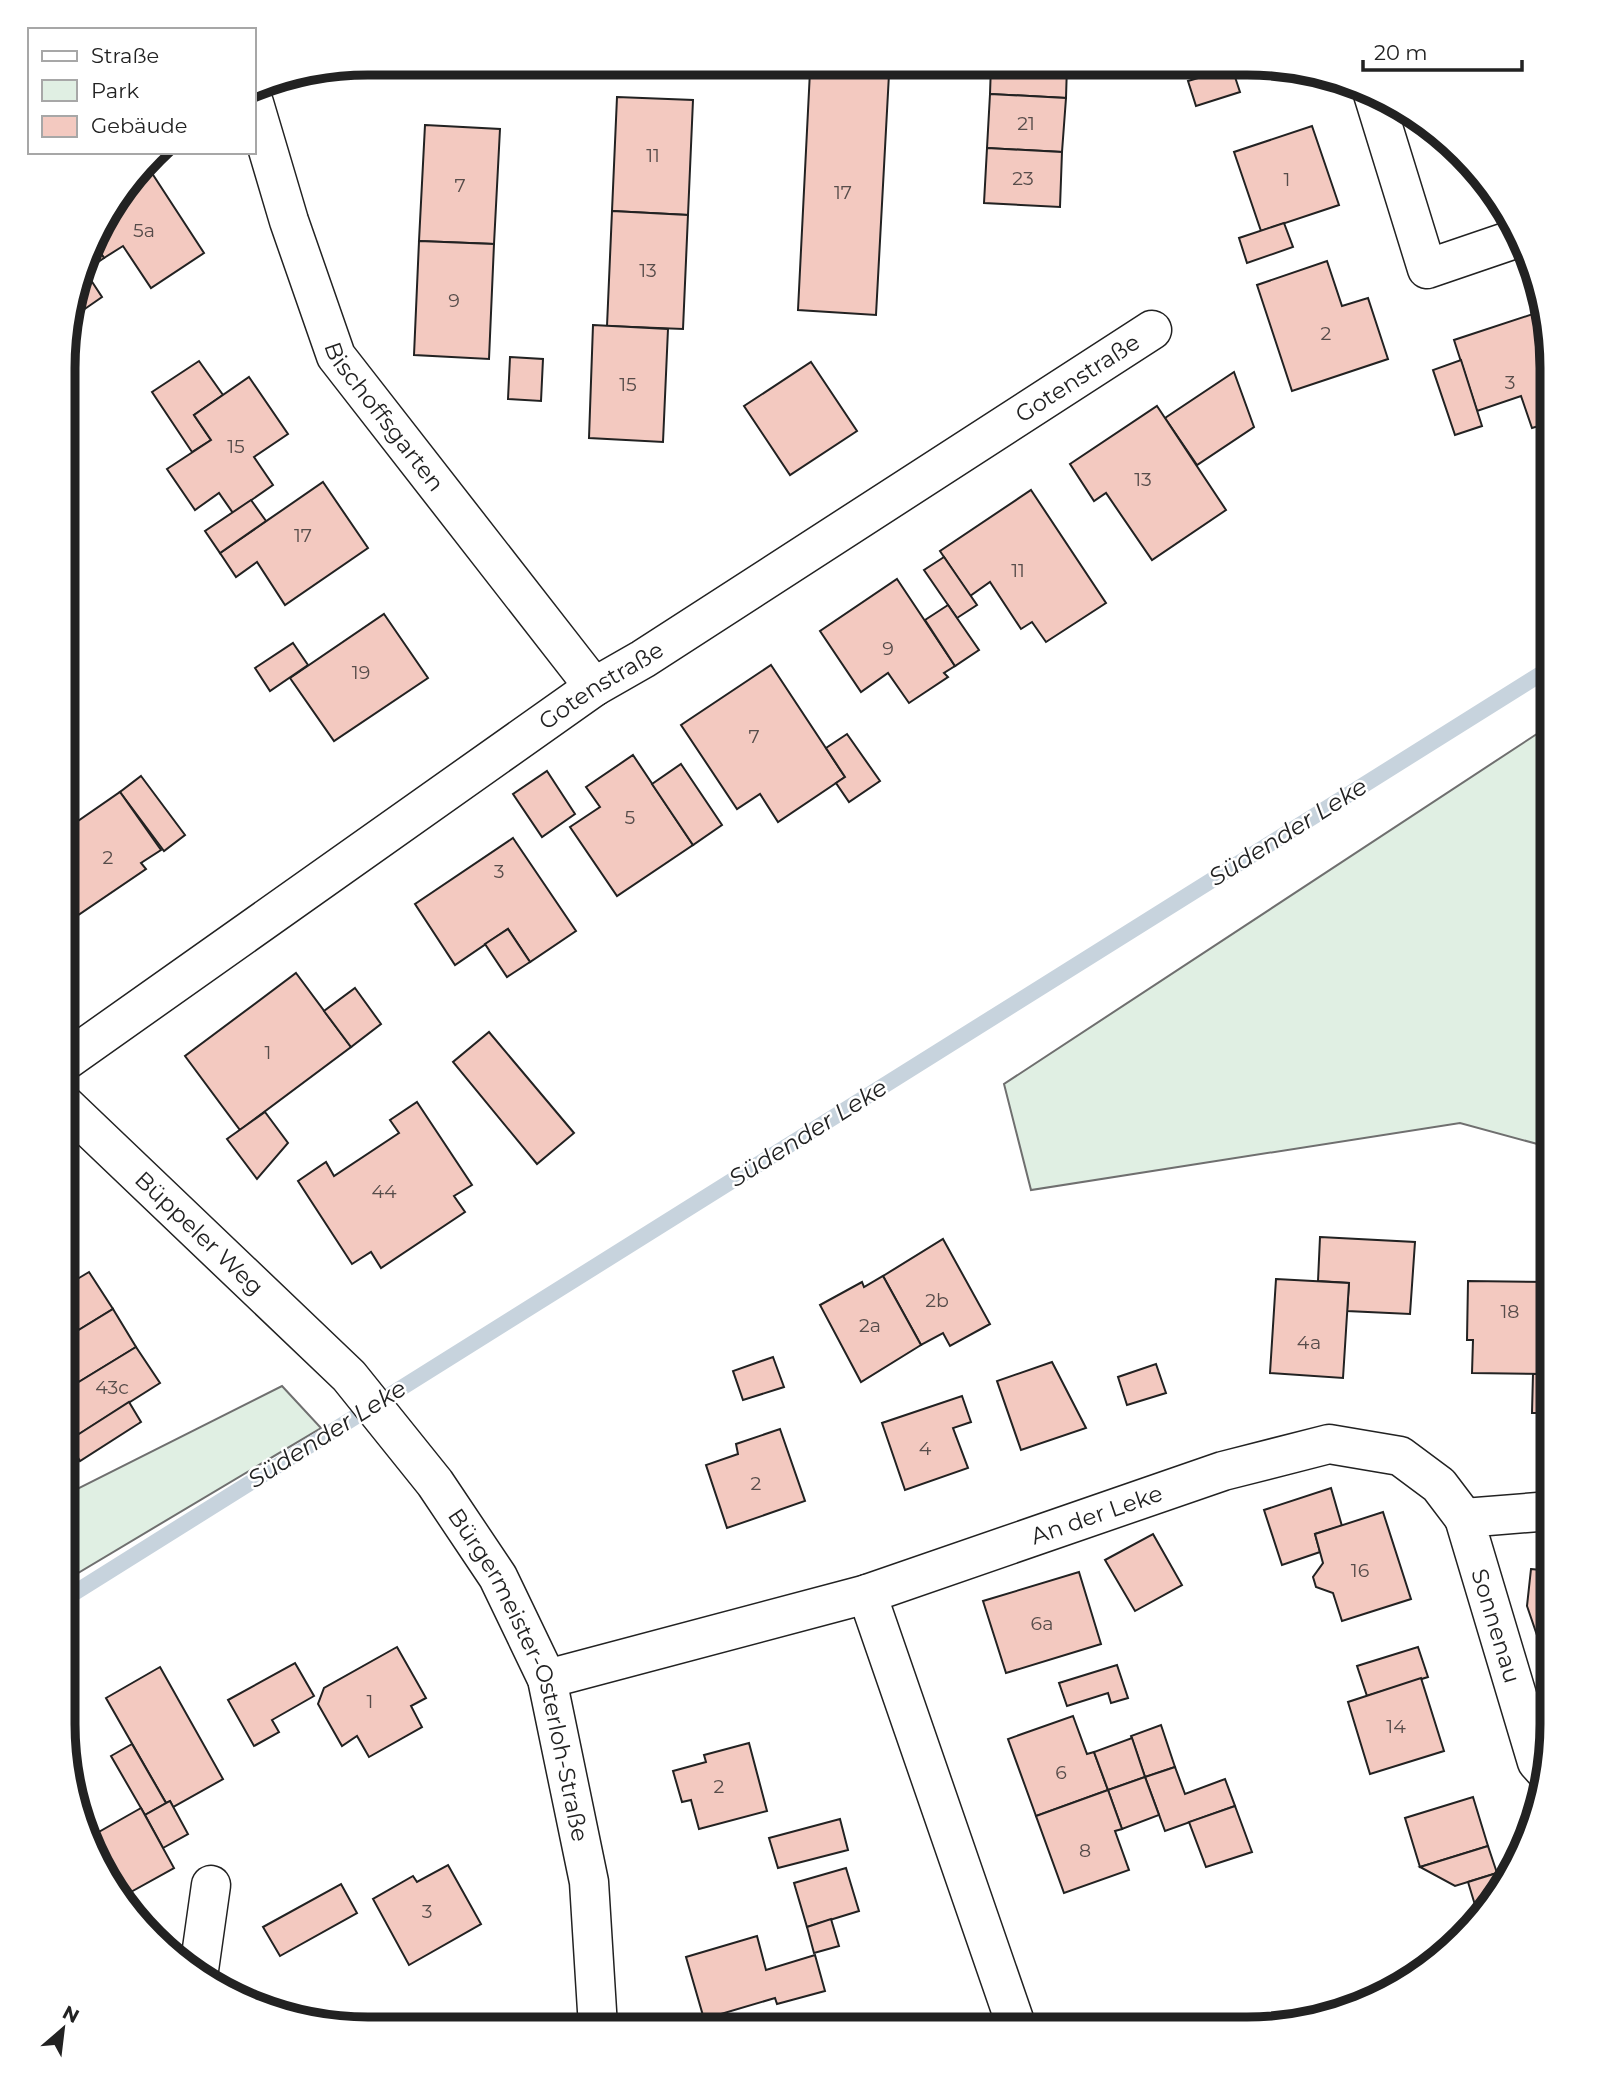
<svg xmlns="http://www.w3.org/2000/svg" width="1615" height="2092" viewBox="0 0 1615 2092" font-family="Montserrat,sans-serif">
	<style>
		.green { fill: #e0efe3; stroke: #6f6f6f; stroke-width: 2 }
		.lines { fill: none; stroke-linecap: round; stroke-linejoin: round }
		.stream { stroke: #c7d3dd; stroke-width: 16 }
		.building { fill: #f3c9c0; stroke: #222; stroke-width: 2 }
		.minor-casing { stroke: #222; stroke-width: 41 }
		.minor { stroke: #fff; stroke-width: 38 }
		.labels { text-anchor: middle; stroke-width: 5; stroke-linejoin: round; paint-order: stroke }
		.number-label { font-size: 19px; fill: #564c4a }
		.street-label { font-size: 23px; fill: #222; stroke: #fff }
		.water-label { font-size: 24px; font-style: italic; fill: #222; stroke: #fff }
		.rim { fill: none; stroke: #222; stroke-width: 9 }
	</style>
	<rect width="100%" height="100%" fill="#fff"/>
	<g class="green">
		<path d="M1552,724v424l-92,-25 -429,67 -27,-106z"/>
		<path d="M282,1386l39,42 -258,154v-86z"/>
	</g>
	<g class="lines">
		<path class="stream" d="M63,1600l1489,-933"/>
	</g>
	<g class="building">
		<path d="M991,65h76l-1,33 -76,-4z"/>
		<path d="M1206,65l32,1 -29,8z"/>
		<path d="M1232,68l8,24 -44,14 -8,-25z"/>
		<path d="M810,71l79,3 -13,241 -78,-5z"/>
		<path d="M990,94l76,4 -4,54 -75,-4z"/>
		<path d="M617,97l76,3 -5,115 -76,-4z"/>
		<path d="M425,125l75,4 -6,115 -75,-3z"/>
		<path d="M1312,126l27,79 -78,26 -27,-79z"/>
		<path d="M987,148l75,4 -2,55 -76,-4z"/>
		<path d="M146,164l58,89 -53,35 -28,-42 -19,12 -10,-15 10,-27z"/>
		<path d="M612,211l76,4 -5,114 -76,-3z"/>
		<path d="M1284,223l9,24 -46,16 -8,-25z"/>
		<path d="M419,241l75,3 -5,115 -75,-4z"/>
		<path d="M94,243l10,15 -19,13z"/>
		<path d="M1327,261l15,45 26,-8 20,61 -96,32 -35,-106z"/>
		<path d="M85,271l17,26 -23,16 -6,-8z"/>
		<path d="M1539,312l13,56v54l-20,6 -11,-32 -44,15 -23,-71z"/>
		<path d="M593,325l75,4 -5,113 -74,-4z"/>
		<path d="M510,357l33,2 -2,42 -33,-2z"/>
		<path d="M1461,360l21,66 -27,9 -22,-65z"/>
		<path d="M199,361l24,34 -29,20 17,25 -19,12 -40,-60z"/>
		<path d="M811,362l46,69 -67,44 -46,-69z"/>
		<path d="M1234,372l20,55 -57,38 -32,-47z"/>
		<path d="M249,377l39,57 -34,23 19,28 -40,28 -14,-20 -24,17 -28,-41 44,-29 -17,-25z"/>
		<path d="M1157,406l69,104 -74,50 -46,-67 -12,8 -24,-37z"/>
		<path d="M323,482l45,66 -83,57 -28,-43 -21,15 -16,-24z"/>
		<path d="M1031,490l75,113 -60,39 -14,-20 -11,7 -31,-47 -20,14 -30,-45z"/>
		<path d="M251,500l15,21 -46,32 -15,-22z"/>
		<path d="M944,557l33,48 -20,13 -33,-48z"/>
		<path d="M897,579l58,87 -11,7 4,4 -39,26 -21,-30 -27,19 -41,-61z"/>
		<path d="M948,605l31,45 -24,16 -30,-46z"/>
		<path d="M384,614l44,64 -94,63 -44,-63z"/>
		<path d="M293,643l15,22 -38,26 -15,-23z"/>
		<path d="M771,665l74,112 -67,45 -18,-28 -23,15 -56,-84z"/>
		<path d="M847,734l33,47 -31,21 -13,-19 9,-6 -19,-29z"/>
		<path d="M633,755l60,90 -76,51 -47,-69 30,-20 -14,-20z"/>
		<path d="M681,764l41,61 -29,20 -41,-61z"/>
		<path d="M547,771l28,43 -33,23 -29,-43z"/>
		<path d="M141,776l44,59 -21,16 -44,-59z"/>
		<path d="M120,792l41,58 -20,13 5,6 -81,55v-94z"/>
		<path d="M513,838l63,93 -46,31 -22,-33 -53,36 -40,-61z"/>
		<path d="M508,929l22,33 -23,15 -22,-33z"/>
		<path d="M296,973l55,74 -111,83 -55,-74z"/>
		<path d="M355,988l26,36 -30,23 -27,-36z"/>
		<path d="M489,1032l85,101 -37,31 -84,-102z"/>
		<path d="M417,1102l55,83 -18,11 11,16 -84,56 -10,-16 -19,12 -54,-83 28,-19 8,14 65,-43 -9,-13z"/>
		<path d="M265,1112l23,31 -31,36 -30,-40z"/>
		<path d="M1320,1237l95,5 -5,72 -63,-3 2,-28 -31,-2z"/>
		<path d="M943,1239l47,85 -40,22 -7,-13 -22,12 -38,-69z"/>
		<path d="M89,1272l24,37 -49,30v-52z"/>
		<path d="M883,1276l38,69 -60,37 -41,-77 42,-23 2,5z"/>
		<path d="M1276,1279l73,4 -6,95 -73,-5z"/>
		<path d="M1468,1281l84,1 -1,92 -79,-1 1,-33h-6z"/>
		<path d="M113,1309l23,38 -72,44v-52z"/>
		<path d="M136,1347l24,36 -84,53 -12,-20v-25z"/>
		<path d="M773,1357l11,30 -41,13 -10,-29z"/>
		<path d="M1052,1362l34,66 -65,22 -24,-69z"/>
		<path d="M1156,1364l10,29 -39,12 -9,-28z"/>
		<path d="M1533,1374h18v39h-19z"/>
		<path d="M962,1396l9,26 -18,6 15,40 -63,22 -23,-67z"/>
		<path d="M129,1402l12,20 -61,39 -12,-20z"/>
		<path d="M780,1429l25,72 -78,27 -21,-63 32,-11 -2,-10z"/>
		<path d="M1331,1488l11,38 -27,8 5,18 -38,13 -18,-55z"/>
		<path d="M1383,1512l28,87 -69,22 -9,-28 -17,-6 -3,-10 10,-14 -8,-29z"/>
		<path d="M1153,1534l29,51 -47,26 -30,-51z"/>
		<path d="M1531,1569l20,2v72l-12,-2 -12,-35z"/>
		<path d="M1079,1572l22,72 -95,29 -23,-72z"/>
		<path d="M397,1647l29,51 -15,8 11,21 -53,30 -12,-21 -15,10 -24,-42 6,-16z"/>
		<path d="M1418,1647l10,30 -61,19 -10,-30z"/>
		<path d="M295,1663l19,33 -42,24 7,12 -25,14 -26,-46z"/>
		<path d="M1117,1665l11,33 -17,5 -3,-10 -41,13 -8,-23z"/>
		<path d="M160,1667l63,112 -50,28 -3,-6 -4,2 -60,-105z"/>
		<path d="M1421,1678l23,73 -74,23 -22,-72z"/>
		<path d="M1073,1716l14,38 7,-2 14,38 -72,26 -28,-77z"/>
		<path d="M1161,1725l14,42 -30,10 -14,-41z"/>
		<path d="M1132,1738l13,39 -37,13 -14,-38z"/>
		<path d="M749,1743l18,68 -68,18 -8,-29 -9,2 -9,-31 33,-9 -2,-7z"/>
		<path d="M132,1744l34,59 -21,12 -34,-59z"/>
		<path d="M1175,1767l10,27 40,-15 10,27 -70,25 -20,-54z"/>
		<path d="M1145,1777l14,38 -37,14 -14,-39z"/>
		<path d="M1108,1790l14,39 -7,2 14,39 -65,23 -28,-77z"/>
		<path d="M1473,1797l15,49 -68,21 -15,-49z"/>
		<path d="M170,1801l18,33 -25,14 -18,-33z"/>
		<path d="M1235,1806l17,46 -46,15 -17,-45z"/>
		<path d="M141,1808l33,60 -54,30 -25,-39 -5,-22z"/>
		<path d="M840,1819l8,31 -70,18 -9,-30z"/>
		<path d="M1488,1846l9,27 -42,13 -35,-19z"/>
		<path d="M448,1865l33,59 -72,41 -36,-66 40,-23 4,6z"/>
		<path d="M846,1868l13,43 -52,16 -13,-44z"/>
		<path d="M1513,1868l-13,26 -21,24 -11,-36z"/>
		<path d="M341,1884l16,29 -77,43 -17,-29z"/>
		<path d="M831,1919l8,27 -25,7 -7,-26z"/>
		<path d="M757,1936l9,34 49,-15 10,36 -48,13 -2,-6 -71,21 -18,-62z"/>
	</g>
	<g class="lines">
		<g class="minor-casing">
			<g id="minor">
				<path d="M1372,91l55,178 94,-32"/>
				<path id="s1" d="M254,103l35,118 47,135 258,331"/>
				<path id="s2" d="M64,1062l530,-375 49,-28 509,-329"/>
				<path id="s3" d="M64,1104l285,272 86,107 63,94 49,102 42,203 9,145"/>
				<path d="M867,1594l150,434"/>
				<path id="s4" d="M547,1679l320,-85 356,-123 106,-27 71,12 39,29 25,33"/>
				<path d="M1546,1772l-9,-10 -73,-244 87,-7"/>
				<path d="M198,1977l13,-92"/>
			</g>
		</g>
		<use href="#minor" class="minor"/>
	</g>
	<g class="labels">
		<g class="number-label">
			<text x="1026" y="130">21</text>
			<text x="653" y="162">11</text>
			<text x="1023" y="185">23</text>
			<text x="1287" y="186">1</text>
			<text x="460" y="192">7</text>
			<text x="843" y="199">17</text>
			<text x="144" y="237">5a</text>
			<text x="648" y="277">13</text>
			<text x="454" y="307">9</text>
			<text x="1326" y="340">2</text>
			<text x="1510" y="389">3</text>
			<text x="628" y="391">15</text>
			<text x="236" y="453">15</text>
			<text x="1143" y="486">13</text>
			<text x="303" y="542">17</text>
			<text x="1018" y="577">11</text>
			<text x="888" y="655">9</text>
			<text x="361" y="679">19</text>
			<text x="754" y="743">7</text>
			<text x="630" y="824">5</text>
			<text x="108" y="864">2</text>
			<text x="499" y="878">3</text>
			<text x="268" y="1059">1</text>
			<text x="384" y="1198">44</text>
			<text x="937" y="1307">2b</text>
			<text x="1510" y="1318">18</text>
			<text x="870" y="1332">2a</text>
			<text x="1309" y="1349">4a</text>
			<text x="112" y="1394">43c</text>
			<text x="925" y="1455">4</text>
			<text x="756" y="1490">2</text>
			<text x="1360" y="1577">16</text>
			<text x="1042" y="1630">6a</text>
			<text x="370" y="1708">1</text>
			<text x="1396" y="1733">14</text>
			<text x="1061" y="1779">6</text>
			<text x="719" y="1793">2</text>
			<text x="1085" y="1857">8</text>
			<text x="427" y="1918">3</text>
		</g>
		<g class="street-label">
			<text dy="8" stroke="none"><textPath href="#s2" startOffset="1223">Gotenstraße</textPath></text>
			<text dy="8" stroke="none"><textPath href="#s1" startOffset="343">Bischoffsgarten</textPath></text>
			<text dy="8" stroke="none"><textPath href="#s2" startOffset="656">Gotenstraße</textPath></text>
			<text dy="8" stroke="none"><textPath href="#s3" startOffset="187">Büppeler Weg</textPath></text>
			<text dy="8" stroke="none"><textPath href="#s4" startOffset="574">An der Leke</textPath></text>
			<text transform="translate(1496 1626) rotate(73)" y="8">Sonnenau</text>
			<text dy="8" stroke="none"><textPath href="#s3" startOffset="744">Bürgermeister-Osterloh-Straße</textPath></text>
		</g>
		<g class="water-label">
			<text transform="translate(1288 832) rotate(-32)" y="8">Südender Leke</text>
			<text transform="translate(808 1133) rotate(-32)" y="8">Südender Leke</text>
			<text transform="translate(327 1434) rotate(-32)" y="8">Südender Leke</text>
		</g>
	</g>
	<path d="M0 0H1615V2092H0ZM368 75H1247A293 293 0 0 1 1540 368V1724A293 293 0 0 1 1247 2017H368A293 293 0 0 1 75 1724V368A293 293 0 0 1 368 75Z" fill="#fff" fill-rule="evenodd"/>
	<path class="rim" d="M368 75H1247A293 293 0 0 1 1540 368V1724A293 293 0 0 1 1247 2017H368A293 293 0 0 1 75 1724V368A293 293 0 0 1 368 75Z"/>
	<rect x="28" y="28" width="228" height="126" fill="#ffffff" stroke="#a7a7a7" stroke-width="2"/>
	<rect x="42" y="51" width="35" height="10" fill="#ffffff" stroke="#a7a7a7" stroke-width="2"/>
	<text x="91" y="63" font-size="21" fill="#222222">Straße</text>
	<rect x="42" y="80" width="35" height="21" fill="#e0efe3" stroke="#a7a7a7" stroke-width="2"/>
	<text x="91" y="98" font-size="21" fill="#222222">Park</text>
	<rect x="42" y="116" width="35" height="21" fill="#f3c9c0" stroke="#a7a7a7" stroke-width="2"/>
	<text x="91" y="133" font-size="21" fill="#222222">Gebäude</text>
	<g transform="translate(63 2029) rotate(28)" stroke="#ffffff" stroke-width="5" paint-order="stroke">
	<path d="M0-5L12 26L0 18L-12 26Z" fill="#222222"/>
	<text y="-10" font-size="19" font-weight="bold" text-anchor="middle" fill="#222222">N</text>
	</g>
	<path d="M1363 60v10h159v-10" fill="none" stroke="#222222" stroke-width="3.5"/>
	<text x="1374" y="60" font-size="21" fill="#222222" stroke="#ffffff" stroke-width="5" paint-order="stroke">20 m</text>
</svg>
